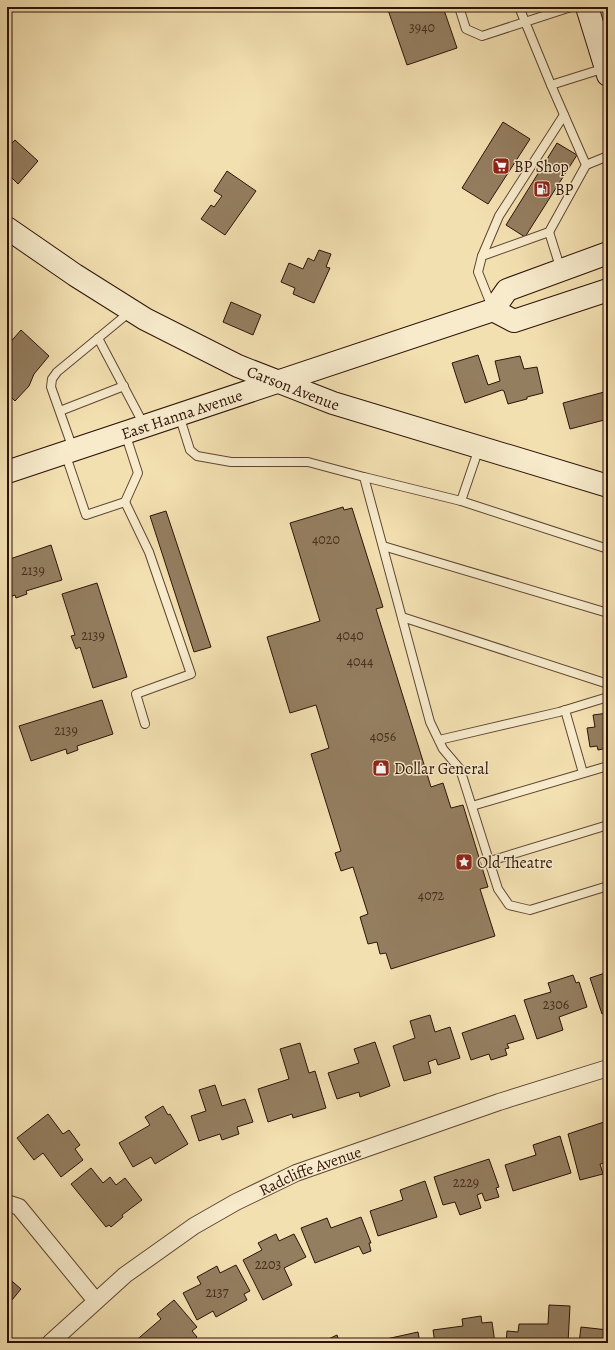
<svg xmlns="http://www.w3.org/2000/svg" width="615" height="1350" viewBox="0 0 615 1350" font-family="Alegreya,serif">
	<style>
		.building { fill: #947e60; stroke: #2e1308 }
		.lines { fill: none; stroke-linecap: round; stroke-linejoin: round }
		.service-casing { stroke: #5f4632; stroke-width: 10 }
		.minor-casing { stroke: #5f4632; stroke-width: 18 }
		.secondary-casing { stroke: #2e1308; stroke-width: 24 }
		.service { stroke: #f7ebcc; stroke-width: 8 }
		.minor { stroke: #f7ebcc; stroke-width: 16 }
		.secondary { stroke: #f7ebcc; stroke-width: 22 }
		.labels { text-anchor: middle; stroke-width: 3; stroke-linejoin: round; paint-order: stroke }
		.number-label { font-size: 14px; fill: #482e1e }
		.poi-label { font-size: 16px; fill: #2e1308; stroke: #f7ebcc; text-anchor: start }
		.street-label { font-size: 16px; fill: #2e1308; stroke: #f7ebcc }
	</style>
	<rect width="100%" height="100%" fill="#f3e0b1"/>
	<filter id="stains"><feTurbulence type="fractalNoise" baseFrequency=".005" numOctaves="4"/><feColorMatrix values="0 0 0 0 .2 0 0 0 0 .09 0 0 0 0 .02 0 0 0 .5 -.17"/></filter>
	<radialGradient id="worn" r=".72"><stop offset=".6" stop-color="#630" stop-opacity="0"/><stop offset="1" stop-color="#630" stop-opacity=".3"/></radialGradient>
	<g class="building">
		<path d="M387,7h56l14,41 -50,17z"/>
		<path d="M503,122l27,17 -42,65 -26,-16z"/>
		<path d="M15,140l23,21 -20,23 -9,-9 -2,1v-28z"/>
		<path d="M557,143l20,12 -52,82 -19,-12z"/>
		<path d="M227,171l29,20 -31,44 -24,-16 10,-14 3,2 8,-11 -8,-5z"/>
		<path d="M319,250l12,4 -5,13 4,1 -16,35 -21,-9 2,-6 -14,-6 8,-19 14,6 5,-11 6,3z"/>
		<path d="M231,302l30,13 -8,20 -30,-13z"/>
		<path d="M21,330l28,26 -15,18 -5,12 -14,15 -8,-8v-47z"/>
		<path d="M478,355l10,30 12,-4 -5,-20 25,-5 4,13 13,-2 6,26 -16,4v2l-19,5 -4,-13 -2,-1 -37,13 -13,-40z"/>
		<path d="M608,391v28l-38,10 -7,-26z"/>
		<path d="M343,507l1,3 8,-2 31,99 -7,2 55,178 12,-4 8,25 12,-3 25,82 -8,2 15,47 -104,33 -5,-16 -6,1 -3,-12 -9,2 -8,-27 8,-3 -15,-47 -12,4 -6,-18 6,-2 -30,-97 18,-6 -13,-43 -26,8 -23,-76 53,-16 -30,-98z"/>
		<path d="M166,511l45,136 -17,5 -44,-136z"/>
		<path d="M51,545l11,35 -36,11 1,3 -11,4 -1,-3 -8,3v-38z"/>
		<path d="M97,583l30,94 -34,11 -13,-41 -4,2 -5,-13 4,-1 -13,-41z"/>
		<path d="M102,700l11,34 -36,12 1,4 -11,4 -1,-5 -35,12 -12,-35z"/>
		<path d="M608,713v35l-10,2 -1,-4 -7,1 -3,-19 8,-1 -2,-12z"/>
		<path d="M608,972v40l-6,2 -12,-36z"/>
		<path d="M573,975l3,8 3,-1 8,25 -28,10 4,13 -26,9 -13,-39 27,-8 -3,-9z"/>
		<path d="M430,1015l5,17 15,-5 10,31 -22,7 -2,-6 -8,3 3,11 -27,8 -11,-35 22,-8 -5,-17z"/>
		<path d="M515,1015l9,24 -17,5 2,4 -4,1 2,6 -16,5 -2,-6 -18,6 -9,-27z"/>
		<path d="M375,1042l15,44 -30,11 -1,-5 -22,7 -9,-26 31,-10 -5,-14z"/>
		<path d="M300,1043l9,30 6,-2 11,37 -33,10 -1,-4 -24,8 -10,-33 31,-10 -9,-30z"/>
		<path d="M215,1085l7,21 23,-7 8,23 -16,5 2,7 -17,6 -2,-6 -21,7 -8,-25 15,-5 -7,-21z"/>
		<path d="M163,1106l5,9 2,-1 18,30 -33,20 -4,-7 -18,10 -14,-24 31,-18 -5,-8z"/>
		<path d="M48,1114l15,20 6,-4 11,15 -5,4 8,11 -22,17 -18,-24 -9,7 -17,-22z"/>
		<path d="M604,1122l2,9 2,-1v32l-8,2 3,10 -23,6 -12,-46z"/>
		<path d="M560,1136l11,37 -58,18 -8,-26 31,-10 -3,-10z"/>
		<path d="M489,1159l10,28 -3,1 3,9 -14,4 -3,-8 -5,2 4,13 -21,7 -5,-13 -12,3 -9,-28z"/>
		<path d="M91,1168l12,15 7,-6 6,8 9,-7 17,22 -20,15 1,2 -12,10 -2,-2 -3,2 -35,-43z"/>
		<path d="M425,1181l12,36 -59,19 -8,-25 33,-11 -3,-10z"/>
		<path d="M361,1217l10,26h-2l2,8 -8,3 -4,-8 -44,17 -14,-35 26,-10 4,10z"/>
		<path d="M276,1234l3,7 15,-7 12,23 -22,11 8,17 -29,15 -20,-40 19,-10 -4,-7z"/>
		<path d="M236,1265l14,26 -6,3 3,6 -31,17 -3,-6 -16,9 -14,-27 18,-9 -4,-7 20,-11 3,7z"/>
		<path d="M7,1277l14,12 -14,17z"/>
		<path d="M174,1300l23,27 -5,4 5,6 -7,6h-57l28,-24 -4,-5z"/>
		<path d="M549,1305l21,1 -2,37h-62l1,-12 11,1 1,-8h29z"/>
		<path d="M481,1316l1,7 10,-1 3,21h-60l-2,-13 30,-4 -1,-7z"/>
		<path d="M581,1327l27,3v13h-29z"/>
		<path d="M418,1332l2,11h-52z"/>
		<path d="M337,1335l3,8h-20z"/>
	</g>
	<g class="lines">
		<g class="service-casing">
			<g id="service">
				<path d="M459,7l7,22 16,7 89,-29"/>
				<path d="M551,85l54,-17"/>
				<path d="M586,165l22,-9"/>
				<path d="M549,232l12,38"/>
				<path d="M482,256l17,-40 65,-101"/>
				<path d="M492,307l-14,-35 4,-16 67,-24 37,-67 -35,-80 -32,-78"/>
				<path d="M98,338l46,87"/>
				<path d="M60,411l64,-25"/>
				<path d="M179,415l11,35 7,6 34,6h77l56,15 66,245 13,27 17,20 38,120 11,16 21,5 78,-24"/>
				<path d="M125,433l13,40 -13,29"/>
				<path d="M73,449l-22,-62 1,-8 5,-7 74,-61"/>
				<path d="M65,453l21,62 39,-13 24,50 42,122 -55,20 9,30"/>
				<path d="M364,477l97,24 147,48"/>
				<path d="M461,501l18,-53"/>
				<path d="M383,546l225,67"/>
				<path d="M402,617l206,67"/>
				<path d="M565,710l18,63"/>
				<path d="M439,740l120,-28 49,-15"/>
				<path d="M472,806l136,-40"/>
				<path d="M490,861l118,-36"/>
			</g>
		</g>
		<g class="minor-casing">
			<g id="minor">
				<path d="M7,1203l12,4 77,94"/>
				<path id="s1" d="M50,1343l75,-68 69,-49 42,-24 60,-29 203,-71 109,-34"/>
			</g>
		</g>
		<g class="secondary-casing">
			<g id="secondary">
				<path d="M587,7l21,68"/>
				<path id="s2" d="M7,228l68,47 70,44 93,47 95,37 275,83"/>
				<path d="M493,310l21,11 94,-31"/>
				<path id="s3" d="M7,472l486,-162 14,-20 101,-37"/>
			</g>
		</g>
		<use href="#service" class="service"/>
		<use href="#minor" class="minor"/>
		<use href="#secondary" class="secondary"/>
	</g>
	<defs>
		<g id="supermarket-square" transform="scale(0.9)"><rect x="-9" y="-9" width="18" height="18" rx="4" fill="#8f2418" stroke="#f7ebcc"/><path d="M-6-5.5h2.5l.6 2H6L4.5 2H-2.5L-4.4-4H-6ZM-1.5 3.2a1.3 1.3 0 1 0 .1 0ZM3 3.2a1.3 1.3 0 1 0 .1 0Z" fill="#fff"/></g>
		<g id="fuel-square" transform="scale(0.9)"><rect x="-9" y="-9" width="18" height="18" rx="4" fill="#8f2418" stroke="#f7ebcc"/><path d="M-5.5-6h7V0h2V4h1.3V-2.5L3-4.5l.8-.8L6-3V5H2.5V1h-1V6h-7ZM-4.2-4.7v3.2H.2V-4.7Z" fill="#fff"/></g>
		<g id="shop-square" transform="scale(0.9)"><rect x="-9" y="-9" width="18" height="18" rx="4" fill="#8f2418" stroke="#f7ebcc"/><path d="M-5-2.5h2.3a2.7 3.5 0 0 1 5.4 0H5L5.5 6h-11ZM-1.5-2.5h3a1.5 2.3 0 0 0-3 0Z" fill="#fff"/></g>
		<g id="sight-square" transform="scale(0.9)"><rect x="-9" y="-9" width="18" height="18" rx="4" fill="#8f2418" stroke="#f7ebcc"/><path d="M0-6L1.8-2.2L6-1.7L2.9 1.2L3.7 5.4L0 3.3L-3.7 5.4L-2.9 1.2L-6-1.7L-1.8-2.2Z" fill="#fff"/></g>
	</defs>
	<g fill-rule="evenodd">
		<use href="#supermarket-square" x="501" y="166"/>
		<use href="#fuel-square" x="542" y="189"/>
		<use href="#shop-square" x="381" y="768"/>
		<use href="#sight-square" x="464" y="862"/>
	</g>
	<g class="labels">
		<g class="number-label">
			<text x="422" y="32">3940</text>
			<text x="326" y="544">4020</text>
			<text x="33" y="575">2139</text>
			<text x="93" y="640">2139</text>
			<text x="350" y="640">4040</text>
			<text x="360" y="666">4044</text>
			<text x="66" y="735">2139</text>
			<text x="383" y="741">4056</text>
			<text x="431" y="900">4072</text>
			<text x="556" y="1009">2306</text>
			<text x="466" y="1187">2229</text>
			<text x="268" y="1269">2203</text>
			<text x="217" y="1297">2137</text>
		</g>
		<g class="poi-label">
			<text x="514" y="172">BP Shop</text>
			<text x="555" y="195">BP</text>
			<text x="394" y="774">Dollar General</text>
			<text x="477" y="868">Old Theatre</text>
		</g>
		<g class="street-label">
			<text dy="6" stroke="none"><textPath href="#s2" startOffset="329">Carson Avenue</textPath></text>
			<text dy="6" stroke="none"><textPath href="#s3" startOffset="184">East Hanna Avenue</textPath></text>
			<text dy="6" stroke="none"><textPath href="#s1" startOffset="315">Radcliffe Avenue</textPath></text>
		</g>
	</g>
	<rect width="615" height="1350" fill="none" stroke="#f3e0b1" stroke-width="24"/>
	<rect x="8" y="8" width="599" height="1334" fill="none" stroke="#2e1308" stroke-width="2"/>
	<rect x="12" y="12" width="591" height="1326" fill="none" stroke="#2e1308"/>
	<rect width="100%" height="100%" filter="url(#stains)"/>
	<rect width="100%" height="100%" fill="url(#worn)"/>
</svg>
